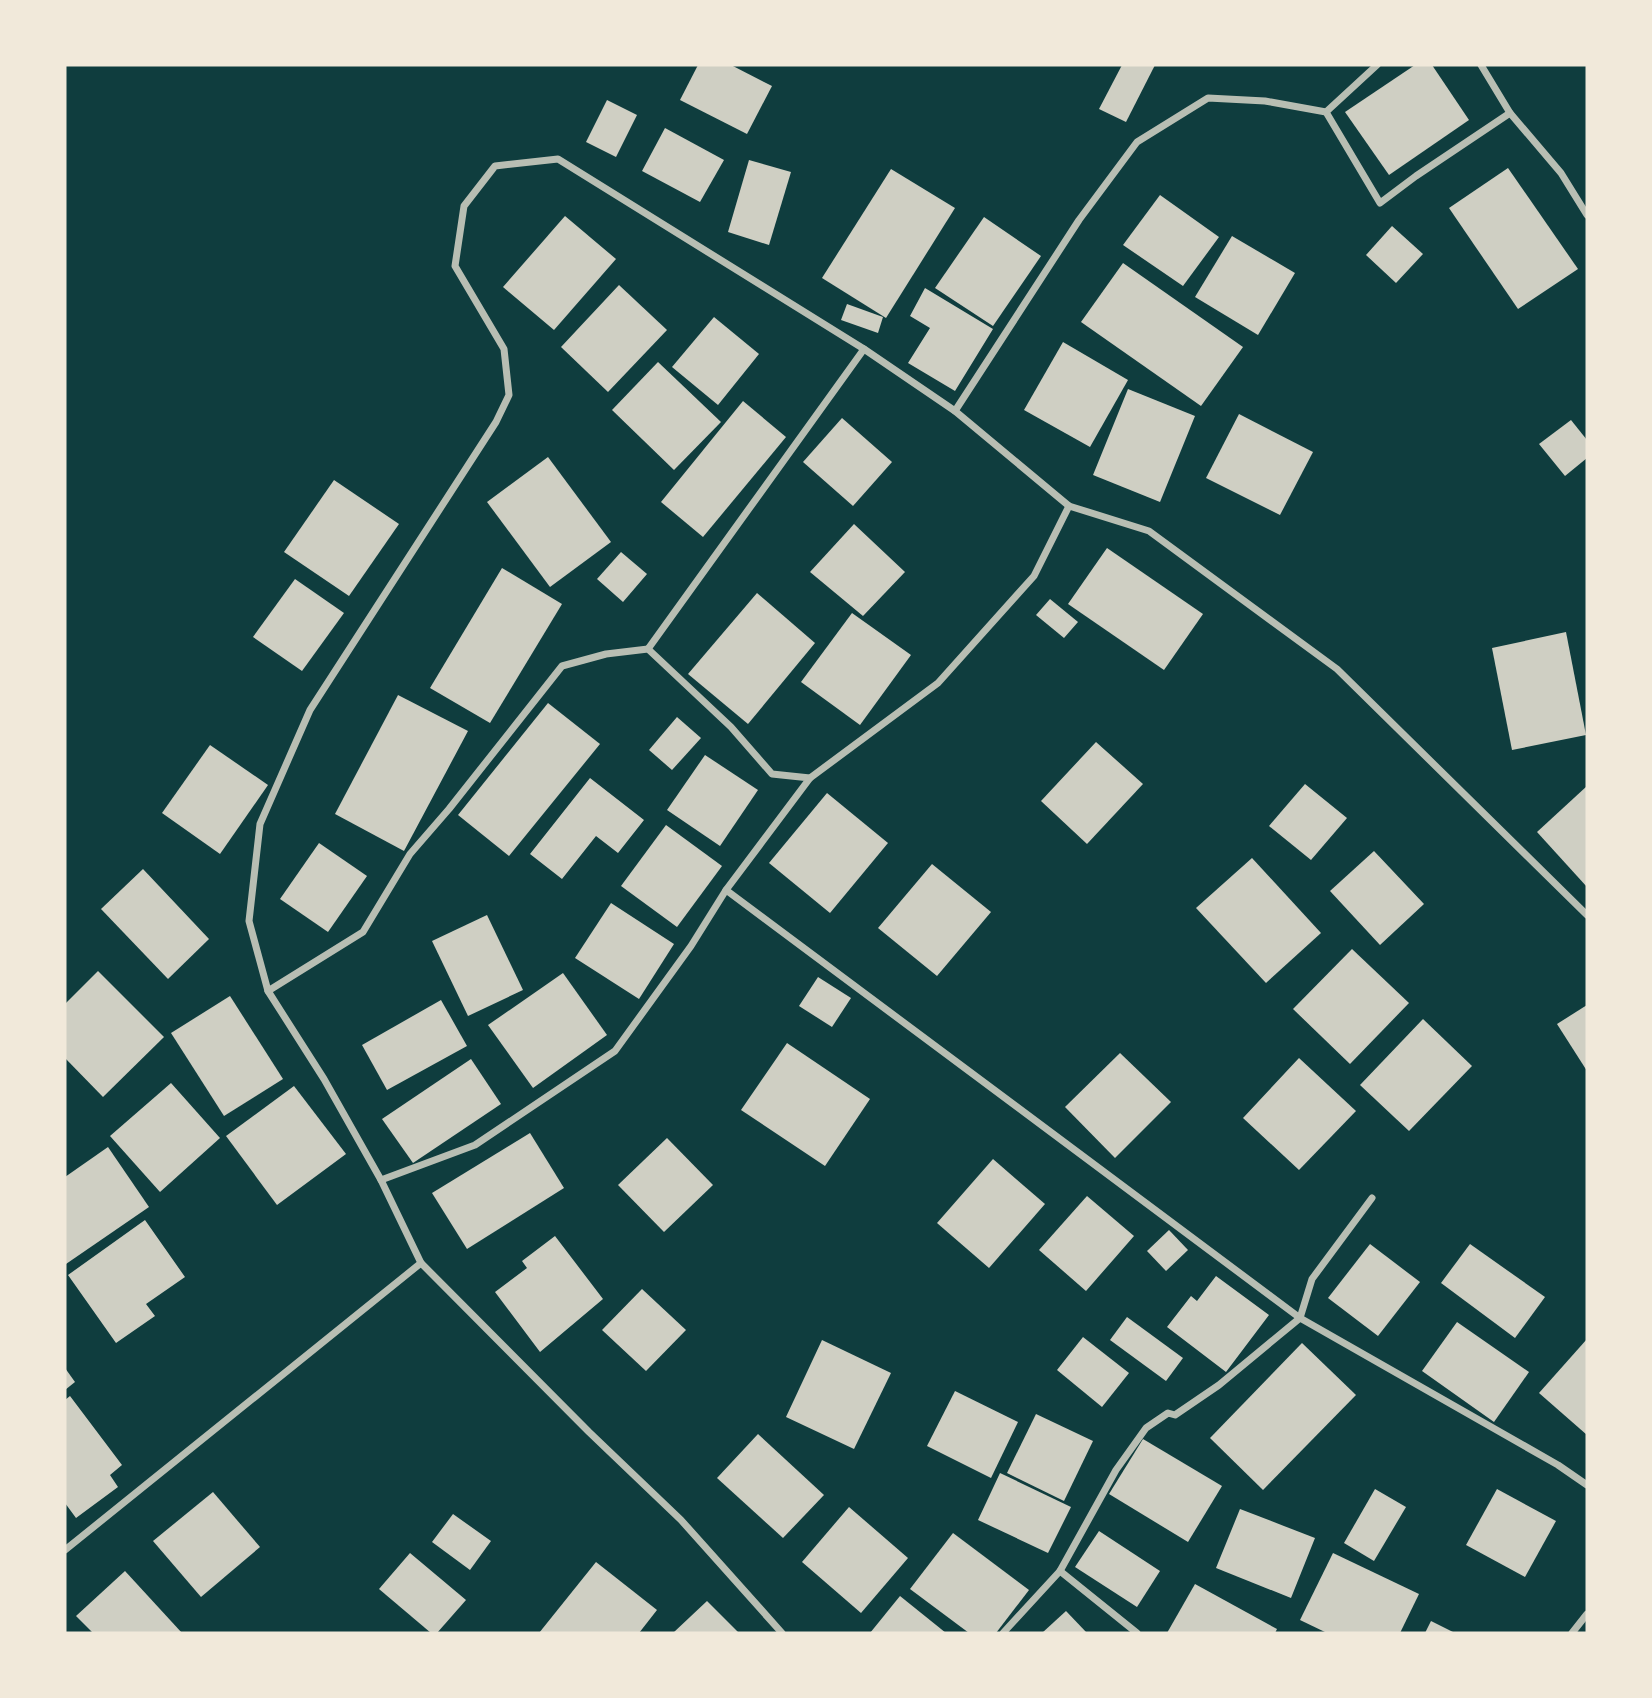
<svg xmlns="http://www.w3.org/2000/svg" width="1652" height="1698" viewBox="0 0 1652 1698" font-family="Montserrat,sans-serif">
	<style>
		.building { fill: #cfcfc3 }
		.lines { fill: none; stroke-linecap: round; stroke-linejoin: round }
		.minor { stroke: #b8beb3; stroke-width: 7 }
	</style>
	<rect width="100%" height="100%" fill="#0f3d3e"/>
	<g class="building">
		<path d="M698,65h33l41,21 -25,48 -67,-34z"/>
		<path d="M1122,65h33l-29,57 -27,-13z"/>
		<path d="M1415,65h17l37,55 -80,55 -44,-63z"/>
		<path d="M607,100l30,15 -21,42 -30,-15z"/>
		<path d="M665,128l59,32 -24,42 -58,-31z"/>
		<path d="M749,160l42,12 -22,73 -41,-13z"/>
		<path d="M1508,168l70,101 -60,40 -69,-101z"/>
		<path d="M891,169l64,39 -69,110 -64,-40z"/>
		<path d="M1160,195l59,42 -36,49 -60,-41z"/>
		<path d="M565,216l51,43 -62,71 -51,-43z"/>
		<path d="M984,217l57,39 -48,70 -58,-38z"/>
		<path d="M1392,226l31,28 -27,29 -30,-28z"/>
		<path d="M1232,236l63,37 -37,62 -63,-38z"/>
		<path d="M1123,263l120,84 -42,59 -120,-84z"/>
		<path d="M619,285l48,45 -59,62 -47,-45z"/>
		<path d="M925,288l68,41 -38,62 -47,-28 22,-35 -20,-12z"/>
		<path d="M847,304l36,13 -5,16 -37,-13z"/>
		<path d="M714,317l45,37 -41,51 -46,-38z"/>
		<path d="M1063,342l65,38 -38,67 -66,-37z"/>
		<path d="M658,362l63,60 -47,48 -62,-60z"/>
		<path d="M1128,389l67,27 -35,86 -67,-27z"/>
		<path d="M743,401l43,36 -83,100 -42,-35z"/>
		<path d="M1239,414l74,38 -33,63 -74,-37z"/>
		<path d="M842,418l50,44 -39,44 -50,-44z"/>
		<path d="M1571,420l16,20v18l-22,18 -26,-32z"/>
		<path d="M548,457l63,85 -61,45 -63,-85z"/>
		<path d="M334,480l65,44 -50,72 -65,-44z"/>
		<path d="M854,524l51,48 -42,44 -53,-44z"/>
		<path d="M1107,548l96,66 -39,56 -96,-66z"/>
		<path d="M621,552l26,22 -24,28 -26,-23z"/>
		<path d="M502,568l60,36 -72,119 -60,-35z"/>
		<path d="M295,579l49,34 -42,58 -49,-34z"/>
		<path d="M757,593l58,50 -67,81 -60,-50z"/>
		<path d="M1050,599l28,23 -14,16 -28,-23z"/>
		<path d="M852,613l59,42 -51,70 -59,-43z"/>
		<path d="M1566,632l20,103 -74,15 -20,-102z"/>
		<path d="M398,695l70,36 -64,120 -69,-37z"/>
		<path d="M548,703l52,41 -91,112 -51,-41z"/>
		<path d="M677,717l24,21 -29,32 -23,-20z"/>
		<path d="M1096,742l47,42 -56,60 -46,-43z"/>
		<path d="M210,745l58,40 -48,69 -58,-41z"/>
		<path d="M705,755l53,35 -38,56 -53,-36z"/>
		<path d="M590,778l54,42 -26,33 -22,-17 -34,43 -32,-25z"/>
		<path d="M1305,784l42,34 -36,42 -42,-34z"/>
		<path d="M1587,786v101l-50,-55z"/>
		<path d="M827,793l61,50 -58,70 -61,-50z"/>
		<path d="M666,825l56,41 -45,61 -56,-41z"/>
		<path d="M319,843l48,33 -39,56 -48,-33z"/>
		<path d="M1374,851l50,53 -44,41 -50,-54z"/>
		<path d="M1252,858l69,75 -55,50 -70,-75z"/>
		<path d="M932,864l59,48 -54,64 -59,-48z"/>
		<path d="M143,869l66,70 -41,40 -67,-70z"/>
		<path d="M611,903l63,41 -35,55 -64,-41z"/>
		<path d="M487,915l36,75 -55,26 -36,-75z"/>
		<path d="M1352,949l57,54 -59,61 -57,-55z"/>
		<path d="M98,971l66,66 -61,60 -38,-39v-54z"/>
		<path d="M563,973l44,62 -74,53 -45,-63z"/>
		<path d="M818,977l33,21 -19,29 -33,-21z"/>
		<path d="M230,996l53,83 -59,37 -53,-83z"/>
		<path d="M441,1000l26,46 -80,44 -25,-45z"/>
		<path d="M1587,1005v66l-30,-47z"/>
		<path d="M1423,1019l49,47 -63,65 -49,-46z"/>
		<path d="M787,1043l83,56 -45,67 -84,-56z"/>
		<path d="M1120,1053l51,49 -56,56 -50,-51z"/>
		<path d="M1299,1058l57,53 -57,59 -56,-52z"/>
		<path d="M471,1059l30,45 -88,59 -31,-44z"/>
		<path d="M171,1083l49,55 -60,54 -50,-56z"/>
		<path d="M294,1086l52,68 -69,51 -51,-69z"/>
		<path d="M530,1133l34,55 -97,61 -35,-56z"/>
		<path d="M667,1138l46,47 -49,47 -46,-47z"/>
		<path d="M108,1147l41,60 -83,57 -1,-87z"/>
		<path d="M993,1159l52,45 -56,64 -52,-45z"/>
		<path d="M1087,1196l47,40 -48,55 -47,-41z"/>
		<path d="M145,1220l40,57 -39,27 9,12 -39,27 -48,-68z"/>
		<path d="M1169,1230l19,20 -22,21 -19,-20z"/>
		<path d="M555,1236l48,63 -63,53 -45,-60 32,-24 -5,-7z"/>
		<path d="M1370,1244l50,38 -42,54 -50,-38z"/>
		<path d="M1470,1244l75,53 -30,41 -74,-55z"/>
		<path d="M1216,1276l53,39 -43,57 -59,-45 24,-31 6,5z"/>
		<path d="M642,1289l44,41 -40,41 -44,-41z"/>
		<path d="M1127,1317l56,41 -17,23 -56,-41z"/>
		<path d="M1457,1322l72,50 -35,50 -72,-51z"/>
		<path d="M1083,1337l46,36 -27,34 -45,-37z"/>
		<path d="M1587,1339v96l-48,-42z"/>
		<path d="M822,1340l69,33 -37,76 -68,-32z"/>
		<path d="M1302,1343l54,52 -93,95 -53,-52z"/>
		<path d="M65,1368l10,14 -10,8z"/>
		<path d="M955,1391l63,31 -27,56 -64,-32z"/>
		<path d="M70,1396l52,69 -12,10 8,12 -42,31 -11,-15v-103z"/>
		<path d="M1036,1414l57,27 -29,60 -57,-28z"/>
		<path d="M758,1434l66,61 -41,43 -66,-60z"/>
		<path d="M1143,1439l79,47 -34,56 -79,-48z"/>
		<path d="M1000,1473l71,34 -23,46 -70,-33z"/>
		<path d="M1375,1489l31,18 -32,54 -30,-18z"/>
		<path d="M1497,1489l59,32 -31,56 -59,-32z"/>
		<path d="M213,1492l47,55 -59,50 -48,-56z"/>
		<path d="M849,1507l59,51 -47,55 -59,-51z"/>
		<path d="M1240,1509l75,29 -24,60 -75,-30z"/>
		<path d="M453,1514l38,27 -21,29 -38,-28z"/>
		<path d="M1099,1531l61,40 -23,36 -62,-40z"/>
		<path d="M953,1533l76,57 -33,43h-27l-59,-44z"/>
		<path d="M410,1553l56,47 -29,33h-6l-52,-44z"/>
		<path d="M1333,1553l86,41 -19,39h-73l-27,-13z"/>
		<path d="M596,1562l61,48 -18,23h-100z"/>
		<path d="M125,1571l57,62h-89l-17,-17z"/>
		<path d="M1195,1584l82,45 -2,4h-108z"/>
		<path d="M900,1596l46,37h-76z"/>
		<path d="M707,1601l32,32h-66z"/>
		<path d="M1066,1611l21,22h-45z"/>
		<path d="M1431,1621l24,12h-30z"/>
	</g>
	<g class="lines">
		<g class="minor">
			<path d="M1481,65l29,48 51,60 26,42"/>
			<path d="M1326,112l51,-47"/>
			<path d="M955,411l124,-191 58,-78 71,-44 57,3 61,11 54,91 36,-27 94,-63"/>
			<path d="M648,649l216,-300"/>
			<path d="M810,778l128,-95 96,-107 35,-70"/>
			<path d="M726,890l574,428 258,147 29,20"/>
			<path d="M268,991l95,-59 47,-78 39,-45 113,-143 44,-12 42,-5 83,78 41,47 38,4 -84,112 -35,56 -76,105 -140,94 -94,35"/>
			<path d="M65,1550l356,-287"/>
			<path d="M1060,1571l77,62"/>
			<path d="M782,1633l-101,-113 -92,-88 -168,-169 -40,-83 -57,-101 -56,-88 -19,-70 11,-97 50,-114 186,-288 13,-27 -5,-46 -49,-83 9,-60 31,-40 63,-7 306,190 91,62 114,95 80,25 188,138 250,246"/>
			<path d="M1003,1633l57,-62 56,-101 30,-42 22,-15 7,2 44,-30 81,-67 12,-39 60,-81"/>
			<path d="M1572,1633l15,-19"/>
		</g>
	</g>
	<rect width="1652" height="1698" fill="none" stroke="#f1e9da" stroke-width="133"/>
</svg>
